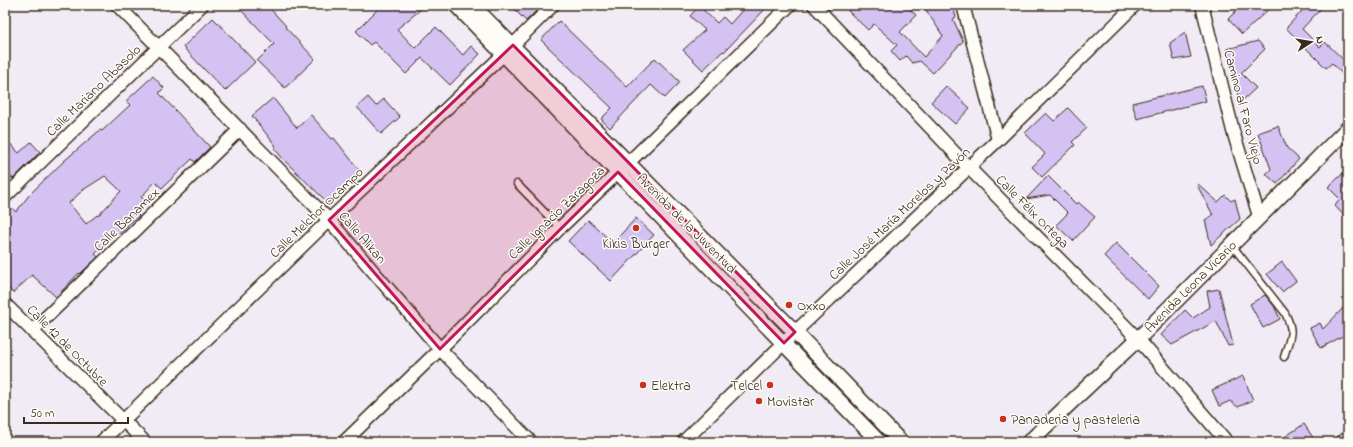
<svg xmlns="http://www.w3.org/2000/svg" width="1353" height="447" viewBox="0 0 1353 447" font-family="'Indie Flower',sans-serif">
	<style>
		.building { fill: #d4c2f3; stroke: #3b2a1e; fill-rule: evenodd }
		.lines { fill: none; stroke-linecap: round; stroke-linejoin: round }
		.service-casing { stroke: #3b2a1e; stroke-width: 9 }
		.minor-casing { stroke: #3b2a1e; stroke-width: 15 }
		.tertiary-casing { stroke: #3b2a1e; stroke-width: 17 }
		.service { stroke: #fdfcf7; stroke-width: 6 }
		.minor { stroke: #fdfcf7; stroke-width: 12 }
		.tertiary { stroke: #fdfcf7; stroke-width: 14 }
		.marked { fill: #c2185b; fill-opacity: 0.2; stroke: #c2185b; stroke-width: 3; stroke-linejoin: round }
		.poi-dot { fill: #c8321e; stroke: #fdfcf7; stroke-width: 1.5 }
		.labels { text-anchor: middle; stroke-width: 3; stroke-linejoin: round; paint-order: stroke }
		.street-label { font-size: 14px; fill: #3b2a1e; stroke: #fdfcf7 }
		.poi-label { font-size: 14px; fill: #3b2a1e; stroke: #fdfcf7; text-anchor: start }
	</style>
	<rect width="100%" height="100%" fill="#f1ebf6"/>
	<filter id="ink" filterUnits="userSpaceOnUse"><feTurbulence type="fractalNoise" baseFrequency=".025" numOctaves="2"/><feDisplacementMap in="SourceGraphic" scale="8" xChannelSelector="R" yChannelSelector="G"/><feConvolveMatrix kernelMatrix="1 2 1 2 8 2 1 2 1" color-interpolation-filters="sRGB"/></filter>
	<g filter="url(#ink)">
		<g class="building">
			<path d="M236,5h31l19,21 -1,1 30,32 -30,29 -28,-27 17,-17z"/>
			<path d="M382,5h44l-29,24 18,19 21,-21 27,28 8,-9 9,8 -30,31 -28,-27 -16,16 -32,-32 -4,3 -14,-14z"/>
			<path d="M510,5h32l-16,16z"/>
			<path d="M747,5h22l-45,47 -1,-1 -20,19 -20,-20 22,-20 -15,-14 9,-10 18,17 6,-6 7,7z"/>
			<path d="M854,5h7l5,5 4,-5h35l11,10 -16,17 24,25 19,-21 -17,-26 4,-5h22l4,12 -3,2 10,22 -30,32 -13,-12 -8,2 -6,-7 -6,5 -9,-10 6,-6 -23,-21 -6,6 -20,-19z"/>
			<path d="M1242,5h31l-31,29 -14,-15z"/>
			<path d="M1304,5h20l-22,24 18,18 5,-5 23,22v16l-16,-17 -6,5 -40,-40 15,-16z"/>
			<path d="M213,18l42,44 -30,29 -42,-44z"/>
			<path d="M559,21l68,66 28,-29 25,24 -15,16 -14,-13 -41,43 -9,-9 11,-11 -71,-68z"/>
			<path d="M1185,32l6,25 -17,3 -4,-17z"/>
			<path d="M1258,41l7,8 -24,24 15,15 -13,12 -5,-5 -11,-46z"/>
			<path d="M153,76l11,12 -5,5 51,54 -15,15 -3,-3 -30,29 -7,-6 -14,15 6,5 -11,11 3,3 -10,8 -9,10 -2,-2 -23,22 3,3 -18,17 -1,-1 -23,24 -24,-22 -19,18 -8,-8v-70l7,-7 4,4 14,-18 34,-33 36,-31 2,1 28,-26 -4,-4zM105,176l16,15 -23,25 -1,-1 -11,9 -17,-21 14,-13z"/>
			<path d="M946,86l24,22 -15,16 -24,-22z"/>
			<path d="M1202,86l4,15 -69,18 -5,-16z"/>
			<path d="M368,97l8,9 8,-7 16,18 -19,17 -24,-27z"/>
			<path d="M273,98l24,30 14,-13 21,24 2,-1 26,33 -32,32 -43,-42 -11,-13 2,-2 -24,-30z"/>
			<path d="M1068,108l19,20 -15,14 3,3 -33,32 -10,-10 13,-13 -20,-21 21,-20 8,8z"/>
			<path d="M1278,126l9,22 12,11 -22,25 -11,-10 5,-5 -13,-36z"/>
			<path d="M5,138l14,15 12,-11 9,10 -27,27 -8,-9z"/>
			<path d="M1348,169v51l-13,-14 5,-7 -12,-12z"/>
			<path d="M1048,176l28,28 2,-2 17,15 -22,24 -17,-16 12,-12 -18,-18 -24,4z"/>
			<path d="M1198,184l20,18 7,-7 6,6 4,-2 5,20 -29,26 -6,-25 8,-5 -16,-30z"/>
			<path d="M636,218l18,17 -43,46 -43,-40 20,-21 25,23z"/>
			<path d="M1116,243l43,43 -11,13 -44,-43z"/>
			<path d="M1282,262l14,19 -14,11 -15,-18z"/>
			<path d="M1219,289l14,56 -5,1 -12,-25 -44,24 -11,-10 24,-25 8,8 17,-11 -3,-16z"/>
			<path d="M1265,295l9,11 6,13 -17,9 -13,-24z"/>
			<path d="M1348,303v30l-27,15 -11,-20 10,-5 3,6z"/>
			<path d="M1243,376l10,24 -15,7 -8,-6 -11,5 -7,-16z"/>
			<path d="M1304,424l12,18h-39z"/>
		</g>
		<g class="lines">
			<g class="service-casing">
				<g id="service">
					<path d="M517,184l43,44"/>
					<path d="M1231,244l54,69c10,20 5,23 -1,44"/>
				</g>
			</g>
			<g class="minor-casing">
				<g id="minor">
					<path d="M117,5l212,215 111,129 91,93"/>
					<path d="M814,5l155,163 169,171 89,103"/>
					<path d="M963,5l35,135"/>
					<path d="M1202,5l31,126 26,85"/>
					<path d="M5,197l197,-192"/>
					<path d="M5,304l140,138"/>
					<path d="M32,331l208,-202"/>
					<path d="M101,442l228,-222 175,-166 49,-49"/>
					<path d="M344,442l96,-93 120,-121 68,-65 162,-158"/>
					<path d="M683,442l112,-110 203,-192 137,-135"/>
					<path d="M1342,442l6,-5"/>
				</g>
			</g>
			<g class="tertiary-casing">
				<g id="tertiary">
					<path d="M456,5l423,437"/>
					<path d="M472,5l323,327 106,110"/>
					<path d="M1029,442l109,-103 210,-211"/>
				</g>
			</g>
			<use href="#service" class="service"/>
			<use href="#minor" class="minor"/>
			<use href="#tertiary" class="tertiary"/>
		</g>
	</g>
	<path class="marked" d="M513,45l282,287 -11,11 -166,-171 -178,177 -111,-129z"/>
	<g class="poi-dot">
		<circle cx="636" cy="228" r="4"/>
		<circle cx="789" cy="305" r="4"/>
		<circle cx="643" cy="385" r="4"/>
		<circle cx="770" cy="385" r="4"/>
		<circle cx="759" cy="401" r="4"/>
		<circle cx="1003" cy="419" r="4"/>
	</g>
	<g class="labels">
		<g class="street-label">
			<text transform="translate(93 90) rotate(-44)" y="5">Calle Mariano Abasolo</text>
			<text transform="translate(1244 107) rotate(75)" y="5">Camino al Faro Viejo</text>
			<text transform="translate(1033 211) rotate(45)" y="5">Calle Félix Ortega</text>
			<text transform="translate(316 212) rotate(-44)" y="5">Calle Melchor Ocampo</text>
			<text transform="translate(556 212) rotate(-44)" y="5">Calle Ignacio Zaragoza</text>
			<text transform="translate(899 213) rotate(-43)" y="5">Calle José María Morelos y Pavón</text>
			<text transform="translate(126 219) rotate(-44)" y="5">Calle Banamex</text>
			<text transform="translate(687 223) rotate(45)" y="5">Avenida de la Juventud</text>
			<text transform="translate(363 237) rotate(49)" y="5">Calle Alikan</text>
			<text transform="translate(1190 286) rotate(-45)" y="5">Avenida Leona Vicario</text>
			<text transform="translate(68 345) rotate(45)" y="5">Calle 12 de Octubre</text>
		</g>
		<g class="poi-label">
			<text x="636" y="248" text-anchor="middle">Kikis Burger</text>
			<text x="797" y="310">Oxxo</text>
			<text x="651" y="390">Elektra</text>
			<text x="762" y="390" text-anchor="end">Telcel</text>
			<text x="767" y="406">Movistar</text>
			<text x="1011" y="424">Panaderia y pasteleria</text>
		</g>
	</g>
	<rect width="1353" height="447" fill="none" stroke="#fdfcf7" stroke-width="20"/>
	<rect x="10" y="10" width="1333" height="427" fill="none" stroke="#3b2a1e" stroke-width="1.5" filter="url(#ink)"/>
	<g transform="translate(1311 42) rotate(78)" stroke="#fdfcf7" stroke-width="3" paint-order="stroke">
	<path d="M0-3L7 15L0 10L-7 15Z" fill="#3b2a1e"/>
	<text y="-6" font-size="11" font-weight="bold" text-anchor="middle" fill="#3b2a1e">N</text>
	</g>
	<path d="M24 417v6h104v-6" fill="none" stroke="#3b2a1e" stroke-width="2"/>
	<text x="30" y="417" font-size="12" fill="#3b2a1e" stroke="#fdfcf7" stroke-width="3" paint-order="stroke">50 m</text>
</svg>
